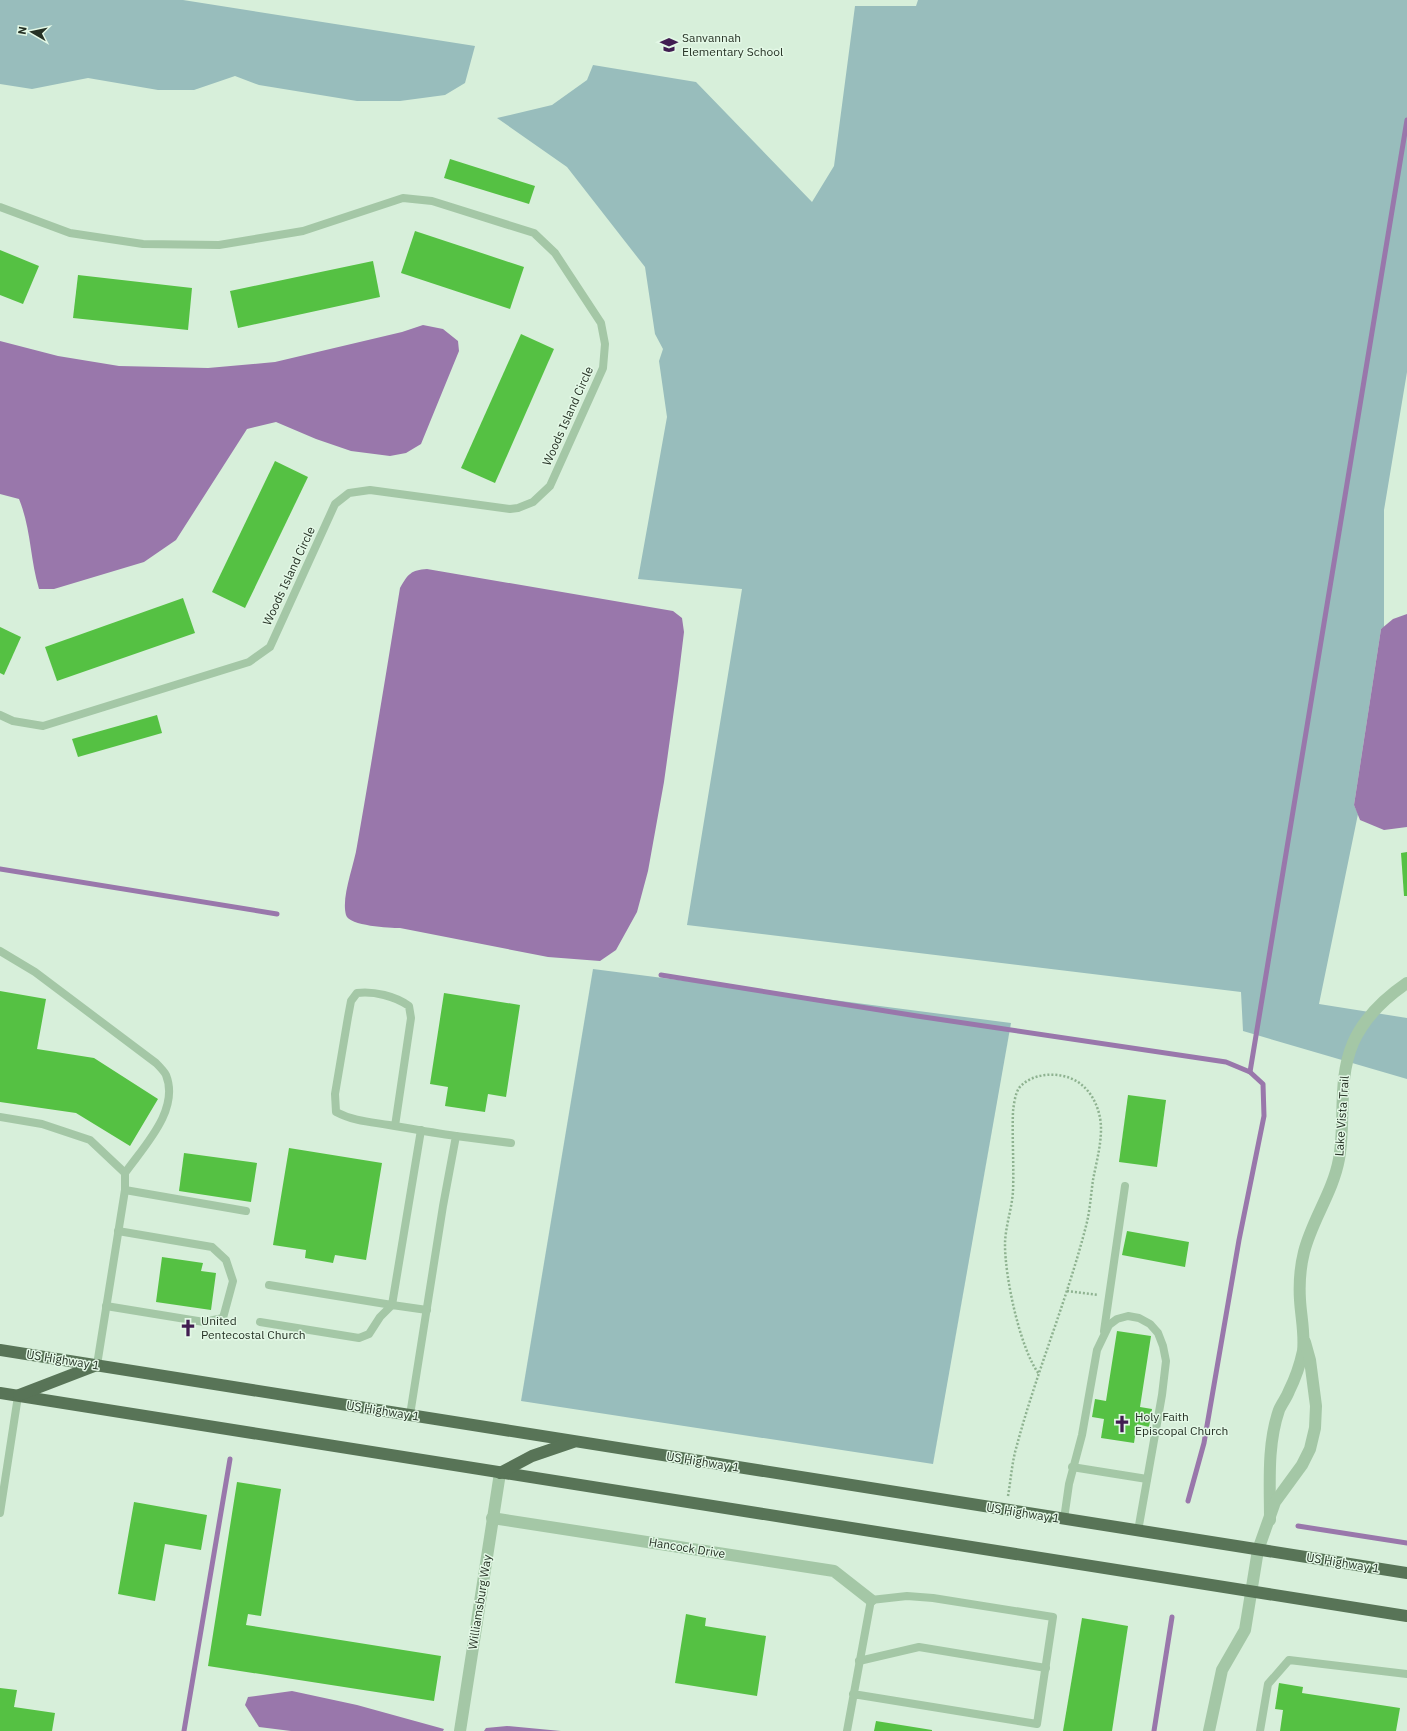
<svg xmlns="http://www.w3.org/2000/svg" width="1407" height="1731" viewBox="0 0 1407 1731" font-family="'IBM Plex Sans',sans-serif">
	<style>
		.green { fill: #98bdbc }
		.water { fill: #9977ab }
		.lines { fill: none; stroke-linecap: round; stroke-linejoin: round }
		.stream { stroke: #9977ab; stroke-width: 5 }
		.building { fill: #55c143 }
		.path { stroke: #8eb290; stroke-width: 2.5; stroke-dasharray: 2 2; stroke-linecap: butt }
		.lane { stroke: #a4c7a6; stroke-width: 8 }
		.street { stroke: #a4c7a6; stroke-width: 12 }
		.primary { stroke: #587457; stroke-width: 12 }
		.labels { text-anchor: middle; stroke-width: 3; stroke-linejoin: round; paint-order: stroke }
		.poi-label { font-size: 12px; fill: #263225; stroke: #e3f8e6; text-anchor: start }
		.street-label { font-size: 12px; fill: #263225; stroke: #e3f8e6 }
	</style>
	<rect width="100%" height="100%" fill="#d7efda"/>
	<g class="green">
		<path d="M0,0h183l292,46 -10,37 -20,12 -45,6h-43l-98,-16 -24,-9 -41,14h-36l-70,-12 -56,11 -32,-5z"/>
		<path d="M918,0h489v372l-23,138v117l-3,2 -27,176 4,9 -39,190 88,14v61l-164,-48 -2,-39 -554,-67 55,-336 -104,-10 29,-162 -8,-56 4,-12 -8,-15 -10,-67 -78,-100 -70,-49 55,-13 35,-25 6,-15 103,17 116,120 22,-36 21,-160h61z"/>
		<path d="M593,969l418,54 -78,441 -412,-63z"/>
	</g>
	<g class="water">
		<path d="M423,325l20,4 15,12 1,10 -38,93 -15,9 -16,3 -39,-5 -35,-12 -40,-17 -29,7 -71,111 -32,22 -90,27h-15c-9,-30 -8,-61 -20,-90l-19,-5v-153l58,15 61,10 89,2 67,-6 127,-30z"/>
		<path d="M427,569l246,42 9,7 2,14 -6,49 -14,101 -16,89 -11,41 -21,38 -16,11 -52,-4 -148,-29c-10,0 -51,-2 -54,-13 -5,-18 8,-49 11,-69 15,-86 29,-172 43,-258 8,-14 11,-18 27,-19z"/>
		<path d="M1407,614v213l-23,3 -24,-10 -6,-15 27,-176 12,-10z"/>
		<path d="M292,1691l65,14 87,24 -1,2h-152l-32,-4 -14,-22 3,-8z"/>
		<path d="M507,1726l54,5h-77l2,-3z"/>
	</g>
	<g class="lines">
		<g class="stream">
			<path d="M0,869l277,45"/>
			<path d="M661,975l256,41 309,46 24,10 13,12 1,32 -25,124 -35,203 -16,58"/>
			<path d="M1250,1072l157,-952"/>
			<path d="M1298,1526l109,17"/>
			<path d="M184,1731l46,-272"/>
			<path d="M1154,1731l18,-114"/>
		</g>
	</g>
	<g class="building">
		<path d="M450,159l85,27 -6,18 -85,-26z"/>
		<path d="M415,231l109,36 -14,42 -109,-36z"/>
		<path d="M0,250l39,16 -16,38 -23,-9z"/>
		<path d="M373,261l7,36 -142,31 -8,-37z"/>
		<path d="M78,275l114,13 -4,42 -115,-12z"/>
		<path d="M521,334l33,15 -59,134 -34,-15z"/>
		<path d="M275,461l33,16 -63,131 -33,-16z"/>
		<path d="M183,598l12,35 -138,48 -12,-34z"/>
		<path d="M0,627l21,10 -17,38 -4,-2z"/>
		<path d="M157,715l5,18 -84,24 -6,-18z"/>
		<path d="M1407,852v44h-3l-3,-43z"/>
		<path d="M0,991l46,8 -9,50 57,9 64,41 -28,47 -54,-33 -76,-11z"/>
		<path d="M444,993l76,12 -14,92 -18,-3 -3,18 -40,-6 3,-19 -18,-3z"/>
		<path d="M1128,1095l38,5 -9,67 -38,-5z"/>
		<path d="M289,1148l93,15 -16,97 -31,-5 -2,8 -28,-5 1,-8 -33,-5z"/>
		<path d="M184,1153l73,10 -6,39 -72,-11z"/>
		<path d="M1127,1231l62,11 -4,25 -63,-12z"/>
		<path d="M162,1257l41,6 -2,8 15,2 -5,37 -55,-8z"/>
		<path d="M1117,1331l34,5 -11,71 12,2 -3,18 -12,-3 -3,19 -33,-5 3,-19 -12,-2 3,-18 11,2z"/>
		<path d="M237,1482l44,7 -20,127 -13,-2 -2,11 195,31 -7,45 -226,-35z"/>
		<path d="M134,1502l73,13 -6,35 -36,-6 -10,57 -37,-7z"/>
		<path d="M686,1614l20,4 -1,8 61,10 -9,60 -82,-13z"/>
		<path d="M1082,1618l46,8 -16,105h-49z"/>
		<path d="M1279,1683l24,4 -1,6 98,15 -4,23h-116l3,-21 -8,-1z"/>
		<path d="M0,1688l17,2 -3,17 41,6 -3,18h-52z"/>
		<path d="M876,1721l56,9v1h-58z"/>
	</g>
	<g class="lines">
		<g class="path">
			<path d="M1067,1291l31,4"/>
			<path d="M1008,1496c3,-17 4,-35 9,-51 20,-75 51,-147 70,-223 3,-13 4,-28 6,-42 3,-16 8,-34 8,-51 0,-18 -8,-37 -23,-47 -17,-11 -46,-10 -59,6 -4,6 -5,16 -6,23 -1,27 1,53 0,80 -1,18 -8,36 -8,54 0,32 15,104 34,129"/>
		</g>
		<g class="lane">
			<path d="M0,207l70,26 73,11 76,1 84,-14 100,-33 29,3 102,32 21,20 46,70 4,21 -2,24 -53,118 -17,16 -15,6 -8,1 -140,-19 -21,3 -14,11 -65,143 -21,15 -206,64 -30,-5 -13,-6"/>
			<path d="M0,951l35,21 121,91c3,3 8,8 10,12 14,35 -22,71 -41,98"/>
			<path d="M0,1117l42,7 48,16 35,33v17l-28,175"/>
			<path d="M395,1126l16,-108 -2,-12c-14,-10 -35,-15 -52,-13l-6,8 -3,16 -13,77 1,18c17,9 35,10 53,13 23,4 45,8 67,11l-13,70 -33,209"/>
			<path d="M456,1136l55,7"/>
			<path d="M125,1190l121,21"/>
			<path d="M269,1285l123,20 29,-175"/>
			<path d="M106,1306l98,16 19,-4 10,-37 -7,-21 -14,-13 -94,-16"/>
			<path d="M260,1322l99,16 10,-4 11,-17 12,-12 35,5"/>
			<path d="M1104,1331l21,-145"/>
			<path d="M1072,1467l75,12"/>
			<path d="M0,1513l18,-117"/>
			<path d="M1064,1519l5,-35 13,-49 15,-85 12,-25 8,-6 11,-3 11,2 11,6 8,9 5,13 3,15 -4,34 -24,136"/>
			<path d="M859,1661l60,-14 127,21"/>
			<path d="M847,1731l24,-131 36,-4 26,2 120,19 -16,107 -184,-30"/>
			<path d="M1260,1731l8,-47 21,-24 118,14"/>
		</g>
		<g class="street">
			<path d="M492,1518l342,53 37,29"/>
			<path d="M1270,1520c0,-37 -3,-75 9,-110 3,-7 8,-13 10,-19 6,-12 11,-26 14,-40 2,-17 -2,-34 -3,-51 -1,-16 0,-32 4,-48 8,-32 29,-60 35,-93 7,-39 -2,-78 14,-116 11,-25 32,-45 54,-60"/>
			<path d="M460,1731l40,-258"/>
			<path d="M1209,1731l13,-61 23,-40 13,-80 17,-48 27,-37 8,-16 5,-21 1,-22 -6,-46 -5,-18"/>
		</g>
		<g class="primary">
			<path d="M0,1350l1407,223"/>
			<path d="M0,1393l1407,223"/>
			<path d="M19,1395l78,-30"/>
			<path d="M500,1473l32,-17 41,-14"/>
		</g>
	</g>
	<defs>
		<g id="school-bare" transform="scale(1.38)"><path d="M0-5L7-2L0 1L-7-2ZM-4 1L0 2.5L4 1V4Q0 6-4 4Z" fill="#411d51" stroke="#e3f8e6" stroke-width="2.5" paint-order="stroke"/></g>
		<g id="church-bare" transform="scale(1.38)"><path d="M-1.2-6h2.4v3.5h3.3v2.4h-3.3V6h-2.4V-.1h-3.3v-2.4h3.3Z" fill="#411d51" stroke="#e3f8e6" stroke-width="2.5" paint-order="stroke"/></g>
	</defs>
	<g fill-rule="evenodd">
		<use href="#school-bare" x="669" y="45"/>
		<use href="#church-bare" x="188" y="1328"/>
		<use href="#church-bare" x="1122" y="1424"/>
	</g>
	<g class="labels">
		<g class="poi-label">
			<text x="682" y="42">Sanvannah<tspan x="682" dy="14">Elementary School</tspan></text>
			<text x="201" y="1325">United<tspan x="201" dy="14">Pentecostal Church</tspan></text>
			<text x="1135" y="1421">Holy Faith<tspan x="1135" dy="14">Episcopal Church</tspan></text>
		</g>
		<g class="street-label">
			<text transform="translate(568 416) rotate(-66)" y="4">Woods Island Circle</text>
			<text transform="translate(289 576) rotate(-65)" y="4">Woods Island Circle</text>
			<text transform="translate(1342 1116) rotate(-86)" y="4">Lake Vista Trail</text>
			<text transform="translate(63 1360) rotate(9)" y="4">US Highway 1</text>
			<text transform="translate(383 1411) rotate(9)" y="4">US Highway 1</text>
			<text transform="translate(703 1462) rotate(9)" y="4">US Highway 1</text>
			<text transform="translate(1023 1513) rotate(9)" y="4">US Highway 1</text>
			<text transform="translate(687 1548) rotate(9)" y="4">Hancock Drive</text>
			<text transform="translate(1343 1563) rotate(9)" y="4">US Highway 1</text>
			<text transform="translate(480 1602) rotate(-81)" y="4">Williamsburg Way</text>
		</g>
	</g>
	<g transform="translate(32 32) rotate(279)" stroke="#e3f8e6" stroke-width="3" paint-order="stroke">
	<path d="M0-3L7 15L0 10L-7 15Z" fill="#263225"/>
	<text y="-6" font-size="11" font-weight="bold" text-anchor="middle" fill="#263225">N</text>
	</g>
</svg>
